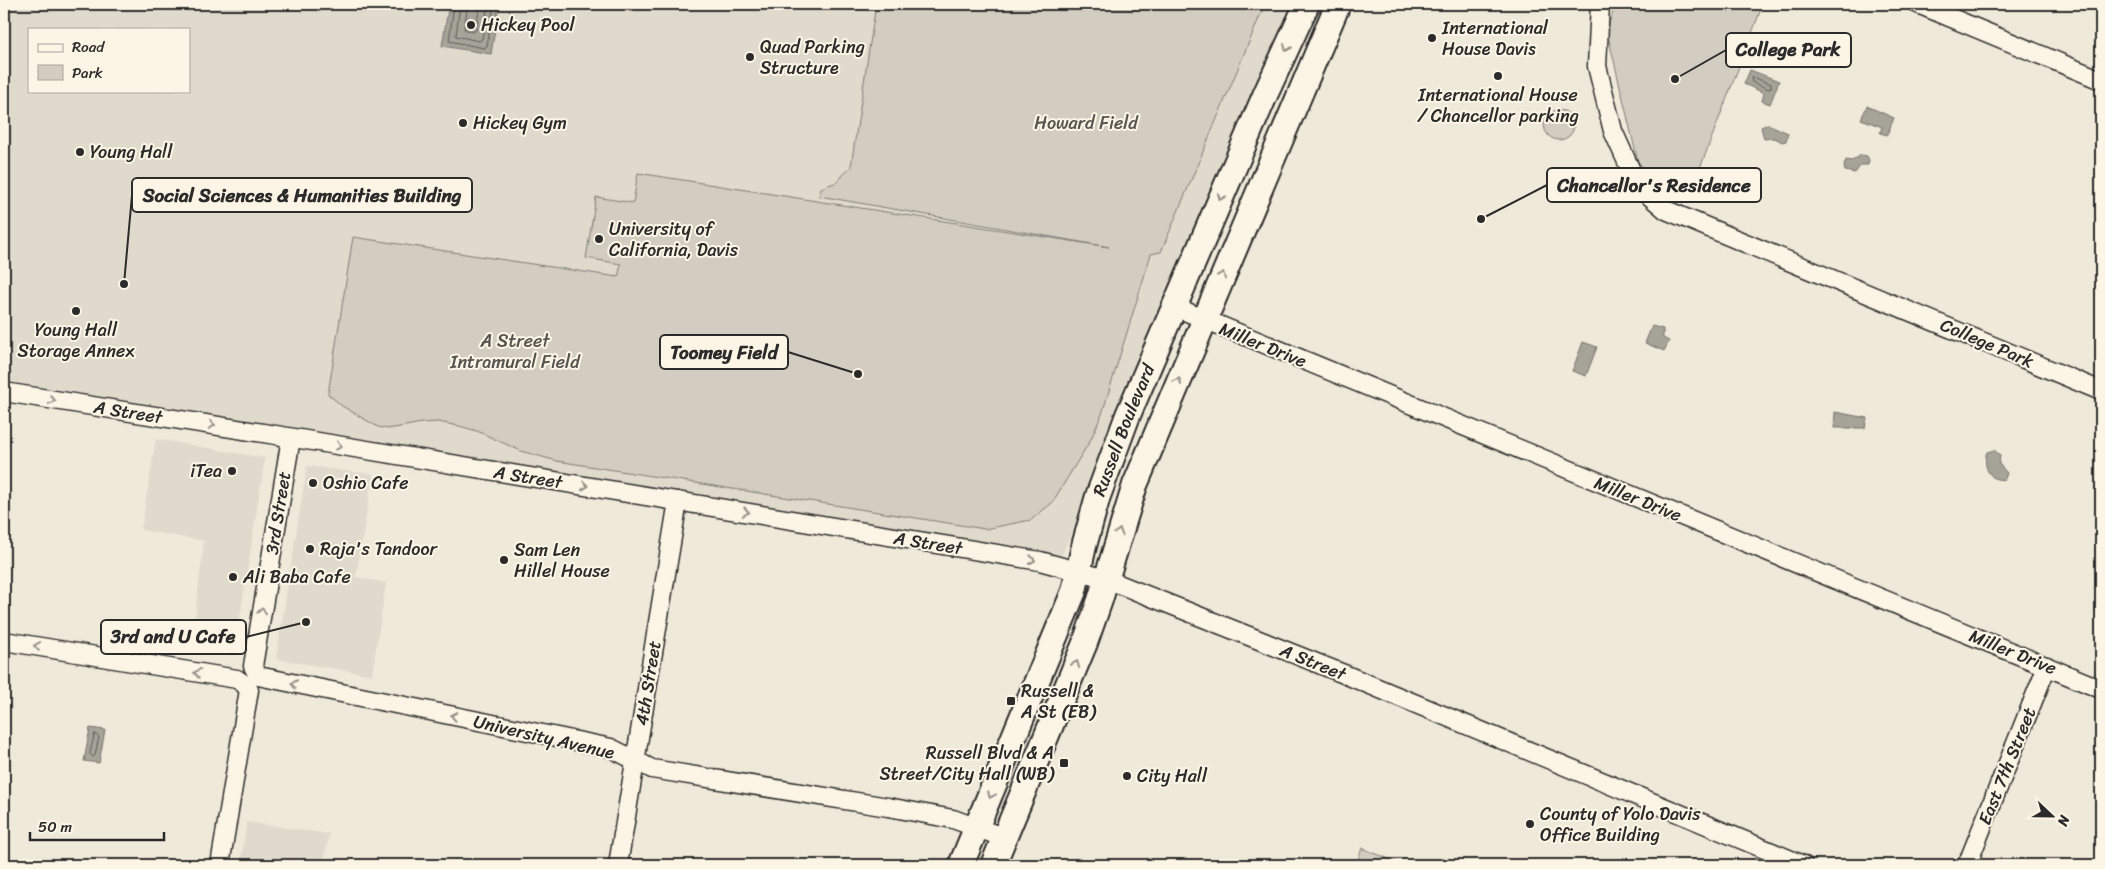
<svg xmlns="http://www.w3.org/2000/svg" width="2105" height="869" viewBox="0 0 2105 869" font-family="Sriracha,sans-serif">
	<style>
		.built { fill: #e0dacc; fill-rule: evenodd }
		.green { fill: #d2cdc0; stroke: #7e7c76 }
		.water { fill: #a6a399; stroke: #75736d }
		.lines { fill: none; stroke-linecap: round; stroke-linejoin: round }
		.shore { stroke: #5c5b57; stroke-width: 1 }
		.street-casing { stroke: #2b2b2b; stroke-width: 21 }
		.secondary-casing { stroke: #2b2b2b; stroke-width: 28 }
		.street { stroke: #fcf5e5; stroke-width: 18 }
		.secondary { stroke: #fcf5e5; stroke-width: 24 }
		.oneway { stroke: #949088 }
		.poi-dot { fill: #2b2b2b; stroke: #fcf5e5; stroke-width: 2 }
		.labels { text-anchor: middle; stroke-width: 4; stroke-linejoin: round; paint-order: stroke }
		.poi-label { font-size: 18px; fill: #2b2b2b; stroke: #fcf5e5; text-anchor: start }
		.park-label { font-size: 18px; fill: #555450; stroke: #fcf5e5 }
		.street-label { font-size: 18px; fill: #2b2b2b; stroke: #fcf5e5 }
		.leader { fill: none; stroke: #2b2b2b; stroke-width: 2 }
		.callout-dot { fill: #2b2b2b; stroke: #fcf5e5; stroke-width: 2 }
		.callout { fill: #fcf5e5; stroke: #2b2b2b; stroke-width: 2 }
		.callout-label { font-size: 19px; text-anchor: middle; font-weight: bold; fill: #2b2b2b }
	</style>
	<rect width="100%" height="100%" fill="#efe9da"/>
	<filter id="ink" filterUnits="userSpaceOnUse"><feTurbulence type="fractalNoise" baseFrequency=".02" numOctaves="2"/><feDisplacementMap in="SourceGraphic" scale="10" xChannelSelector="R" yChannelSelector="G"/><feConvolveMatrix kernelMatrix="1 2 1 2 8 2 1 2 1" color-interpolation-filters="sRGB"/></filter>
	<g filter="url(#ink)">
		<g class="built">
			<path d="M4,4h1289l-233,556 -1056,-173zM29,29h160v62h-160z"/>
			<path d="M156,439l109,19 -31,198 -43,-6 13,-109 -63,-11z"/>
			<path d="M307,466l66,8 -17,103 30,6 -14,92 -96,-16z"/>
			<path d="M247,822l82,12 -6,31h-83z"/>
		</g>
		<g class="green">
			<path d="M876,4h389l-104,248 -10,2 -49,160 -12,27 -38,62 -21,17 -46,9 -428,-68 -36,-10 -44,-20 -18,-5 -21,-4 -16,1 -34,6 -10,-2 -36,-21 -14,-12 25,-157 265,40 3,-13 -35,-6 10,-61 37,6 5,-30 471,74 -290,-51 2,-8 16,-6 14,-16z"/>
			<path d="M1616,4h147l-76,198 -28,-18 -21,-22 -30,-126 1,-13z"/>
			<circle cx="1559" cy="125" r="15"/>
			<path d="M1362,848l42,17h-48z"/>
		</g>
		<g class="water">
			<path d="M449,4h50l-8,50 -49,-8z"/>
			<path d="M1750,70l29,11 -9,23 -8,-3 2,-8 -20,-9z"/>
			<path d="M1867,106l27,12 -7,17 -7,-2 2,-6 -21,-8z"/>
			<path d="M1768,124l20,9 -2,8 -4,1 -7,-4 -11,1 -3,-12z"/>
			<path d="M1861,155l6,1 2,4 -1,5h-7l-6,8 -10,-2 -1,-5 2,-6 6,1z"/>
			<path d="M1652,326l11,3v9l6,3 -5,10 -19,-8z"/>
			<path d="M1583,342l14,5 -11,29 -14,-5z"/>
			<path d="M1835,412l32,6 -2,10h-31z"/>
			<path d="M1994,450l6,5 -1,9 8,9 -2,6c-16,4 -23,-15 -18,-27z"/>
			<path d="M90,728l15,2 -6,33 -15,-2z"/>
		</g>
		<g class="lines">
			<g class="shore">
				<path d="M454,4l-5,37 35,7 3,-2 7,-42"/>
				<path d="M460,4l-4,32 23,5 3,-2 6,-35"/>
				<path d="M468,4l-4,25 9,3 3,-2 4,-26"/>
				<path d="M1752,77l19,7v4l-3,1 -16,-7z"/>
				<path d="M95,734l4,3 -4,18 -2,2 -3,-3z"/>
			</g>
			<g class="street-casing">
				<g id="street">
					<path d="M1600,4l-3,62 16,65 25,55 28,24 435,181"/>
					<path d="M1918,4l183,76"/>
					<path d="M1175,307l926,382"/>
					<path d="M4,392l272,43 764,126 66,18 238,95 459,191"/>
					<path d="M291,438l-38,228 5,10 353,72 41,21 236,38 65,12 52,19"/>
					<path d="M4,641l233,38 7,5 5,6 -29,175"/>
					<path d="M618,865l60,-364"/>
					<path d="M1967,865l80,-199"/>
				</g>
			</g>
			<g class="secondary-casing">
				<g id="secondary">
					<path id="s1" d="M961,865l113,-274 10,-45 14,-50 30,-81 138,-322 41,-89"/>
					<path d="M993,865l92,-222 15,-43 35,-115 203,-481"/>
				</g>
			</g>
			<use href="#street" class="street"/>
			<use href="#secondary" class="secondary"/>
		</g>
		<defs><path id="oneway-chevron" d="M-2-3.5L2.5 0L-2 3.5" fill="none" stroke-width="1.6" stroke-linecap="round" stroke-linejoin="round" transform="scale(1.25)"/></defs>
		<g class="oneway">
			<use href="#oneway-chevron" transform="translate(1287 48) rotate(114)"/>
			<use href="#oneway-chevron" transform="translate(1221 197) rotate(113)"/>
			<use href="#oneway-chevron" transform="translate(1222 275) rotate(-67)"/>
			<use href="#oneway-chevron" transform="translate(1178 381) rotate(-67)"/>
			<use href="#oneway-chevron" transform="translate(52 400) rotate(9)"/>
			<use href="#oneway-chevron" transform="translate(212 425) rotate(9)"/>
			<use href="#oneway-chevron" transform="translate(339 446) rotate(9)"/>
			<use href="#oneway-chevron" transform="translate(585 486) rotate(9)"/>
			<use href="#oneway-chevron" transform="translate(746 512) rotate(9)"/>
			<use href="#oneway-chevron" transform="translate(1119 532) rotate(-74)"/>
			<use href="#oneway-chevron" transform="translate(1032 560) rotate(10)"/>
			<use href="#oneway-chevron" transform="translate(262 611) rotate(-81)"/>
			<use href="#oneway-chevron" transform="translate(37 646) rotate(-171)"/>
			<use href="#oneway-chevron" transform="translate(1076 664) rotate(-68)"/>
			<use href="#oneway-chevron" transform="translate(197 673) rotate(-171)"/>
			<use href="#oneway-chevron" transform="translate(294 684) rotate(-169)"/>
			<use href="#oneway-chevron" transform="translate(454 716) rotate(-168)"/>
			<use href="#oneway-chevron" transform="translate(991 795) rotate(113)"/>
		</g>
	</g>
	<g class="poi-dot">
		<circle cx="471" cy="25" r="5"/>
		<circle cx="1432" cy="38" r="5"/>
		<circle cx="750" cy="57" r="5"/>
		<circle cx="1498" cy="76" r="5"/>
		<circle cx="463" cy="123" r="5"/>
		<circle cx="80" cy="152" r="5"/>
		<circle cx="599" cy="239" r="5"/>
		<circle cx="76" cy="311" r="5"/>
		<circle cx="232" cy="471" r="5"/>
		<circle cx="313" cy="483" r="5"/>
		<circle cx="310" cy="549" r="5"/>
		<circle cx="504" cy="560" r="5"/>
		<circle cx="233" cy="577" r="5"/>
		<rect x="1006" y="696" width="10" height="10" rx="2.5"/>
		<rect x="1059" y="758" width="10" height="10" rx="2.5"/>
		<circle cx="1127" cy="776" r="5"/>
		<circle cx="1530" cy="824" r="5"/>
	</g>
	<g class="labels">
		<g class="poi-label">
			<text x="481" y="31">Hickey Pool</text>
			<text x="1442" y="34">International<tspan x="1442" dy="21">House Davis</tspan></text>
			<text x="760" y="53">Quad Parking<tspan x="760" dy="21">Structure</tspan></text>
			<text x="1498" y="101" text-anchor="middle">International House<tspan x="1498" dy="21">/ Chancellor parking</tspan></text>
			<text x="473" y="129">Hickey Gym</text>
			<text x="90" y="158">Young Hall</text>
			<text x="609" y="235">University of<tspan x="609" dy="21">California, Davis</tspan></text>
			<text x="76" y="336" text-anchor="middle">Young Hall<tspan x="76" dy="21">Storage Annex</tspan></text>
			<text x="222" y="477" text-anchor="end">iTea</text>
			<text x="323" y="489">Oshio Cafe</text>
			<text x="320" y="555">Raja's Tandoor</text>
			<text x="514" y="556">Sam Len<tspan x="514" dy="21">Hillel House</tspan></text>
			<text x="243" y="583">Ali Baba Cafe</text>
			<text x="1021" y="697">Russell &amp;<tspan x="1021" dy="21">A St (EB)</tspan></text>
			<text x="1054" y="759" text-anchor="end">Russell Blvd &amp; A<tspan x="1054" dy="21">Street/City Hall (WB)</tspan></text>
			<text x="1137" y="782">City Hall</text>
			<text x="1540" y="820">County of Yolo Davis<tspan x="1540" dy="21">Office Building</tspan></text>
		</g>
		<g class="park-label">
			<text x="1086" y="129">Howard Field</text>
			<text x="515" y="347">A Street<tspan x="515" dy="21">Intramural Field</tspan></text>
		</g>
		<g class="street-label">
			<text transform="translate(1987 343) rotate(23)" y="6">College Park</text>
			<text transform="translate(1263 345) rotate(22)" y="6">Miller Drive</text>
			<text transform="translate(128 412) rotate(9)" y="6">A Street</text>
			<text dy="6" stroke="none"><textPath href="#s1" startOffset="465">Russell Boulevard</textPath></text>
			<text transform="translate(528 477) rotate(9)" y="6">A Street</text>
			<text transform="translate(1638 499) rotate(22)" y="6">Miller Drive</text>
			<text transform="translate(278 513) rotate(-81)" y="6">3rd Street</text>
			<text transform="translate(928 543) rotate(9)" y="6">A Street</text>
			<text transform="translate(2013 652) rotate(22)" y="6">Miller Drive</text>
			<text transform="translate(1313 662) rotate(22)" y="6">A Street</text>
			<text transform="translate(648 683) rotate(-81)" y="6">4th Street</text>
			<text transform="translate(544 737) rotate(13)" y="6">University Avenue</text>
			<text transform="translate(2007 766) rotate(-68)" y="6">East 7th Street</text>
		</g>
	</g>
	<path class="leader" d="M1675 79L1726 50M1481 219L1547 185M124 284L132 195M858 374L788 352M306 622L246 637"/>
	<g class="callout-dot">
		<circle cx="1675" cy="79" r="5"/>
		<circle cx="1481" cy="219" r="5"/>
		<circle cx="124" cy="284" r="5"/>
		<circle cx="858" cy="374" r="5"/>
		<circle cx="306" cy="622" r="5"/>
	</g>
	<g class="callout">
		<rect x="1726" y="33" width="125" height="34" rx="5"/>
		<rect x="1547" y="168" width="214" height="34" rx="5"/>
		<rect x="132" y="178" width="340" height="34" rx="5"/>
		<rect x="660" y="335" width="128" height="34" rx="5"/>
		<rect x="101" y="620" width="145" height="34" rx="5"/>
	</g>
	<g class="callout-label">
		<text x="1788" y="56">College Park</text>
		<text x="1654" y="192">Chancellor's Residence</text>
		<text x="302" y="202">Social Sciences &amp; Humanities Building</text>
		<text x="724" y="359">Toomey Field</text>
		<text x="173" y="643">3rd and U Cafe</text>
	</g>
	<rect width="2105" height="869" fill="none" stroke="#fcf5e5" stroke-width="20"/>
	<rect x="10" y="10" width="2085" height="849" fill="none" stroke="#2b2b2b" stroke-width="2" filter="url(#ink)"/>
	<rect x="28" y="28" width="162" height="65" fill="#fcf5e5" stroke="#a8a49b"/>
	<rect x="38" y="44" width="25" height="8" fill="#fcf5e5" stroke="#a8a49b"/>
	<text x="72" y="52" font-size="15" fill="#2b2b2b">Road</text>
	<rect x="38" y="65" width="25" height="15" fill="#d2cdc0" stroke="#a8a49b"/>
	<text x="72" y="78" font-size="15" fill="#2b2b2b">Park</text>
	<g transform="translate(2052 816) rotate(112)" stroke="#fcf5e5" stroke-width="4" paint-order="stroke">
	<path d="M0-4L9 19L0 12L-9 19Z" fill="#2b2b2b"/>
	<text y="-8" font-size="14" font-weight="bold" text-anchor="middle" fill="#2b2b2b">N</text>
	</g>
	<path d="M30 832v8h134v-8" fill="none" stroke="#2b2b2b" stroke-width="2.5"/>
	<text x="38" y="832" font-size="15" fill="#2b2b2b" stroke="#fcf5e5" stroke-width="4" paint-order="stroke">50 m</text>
</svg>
